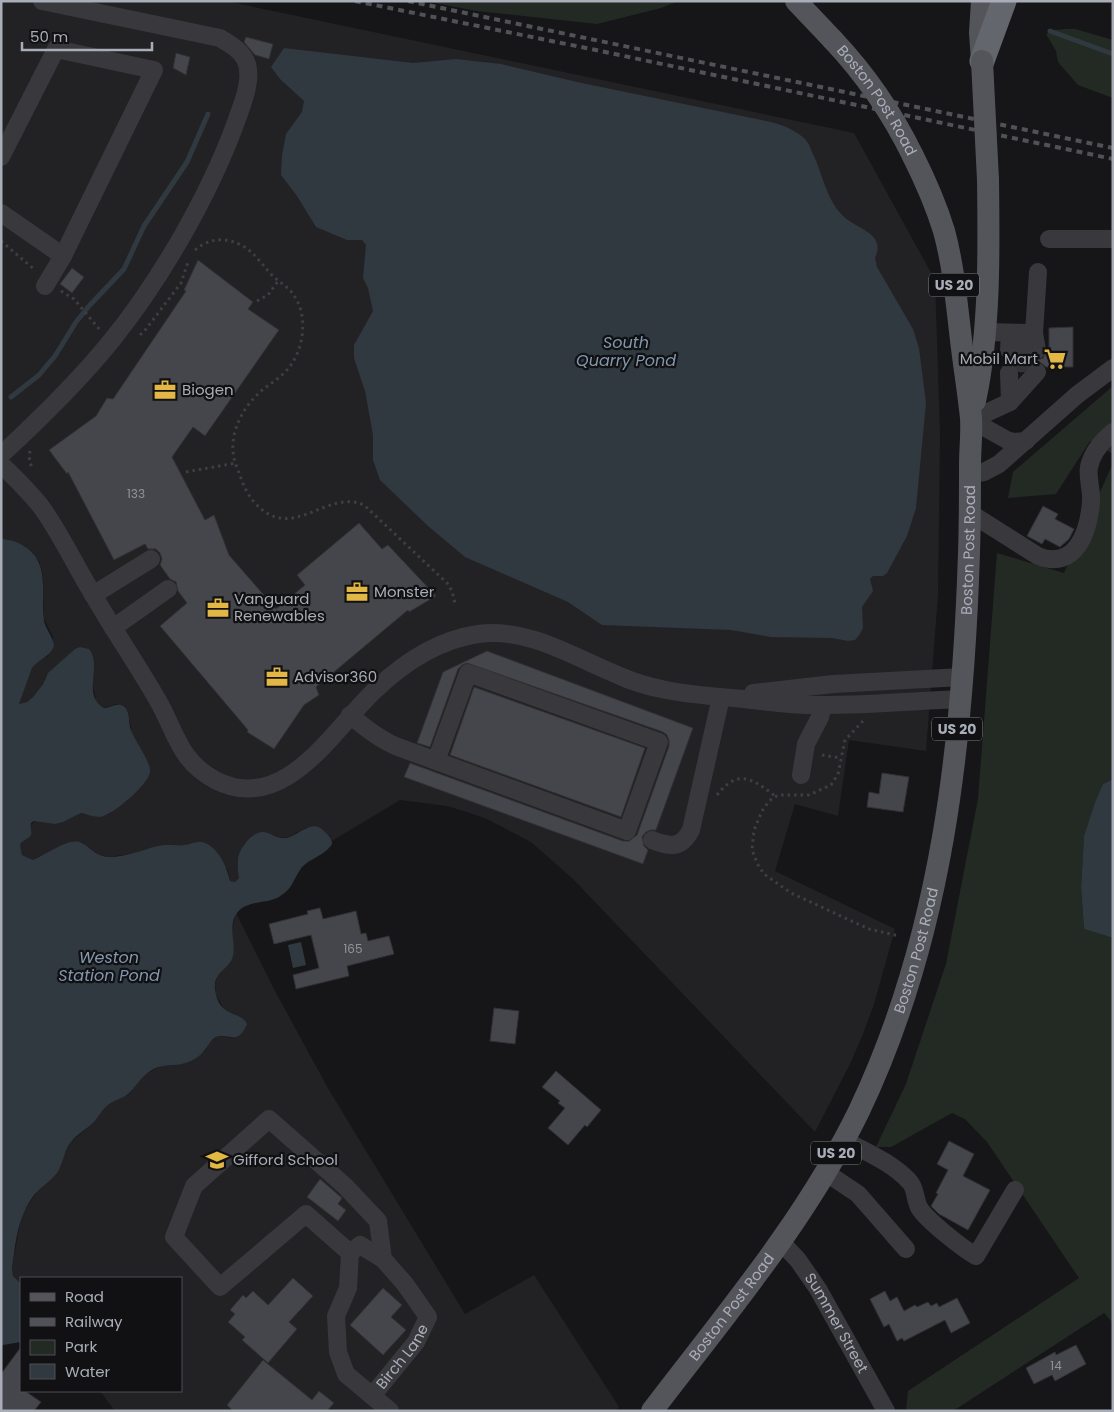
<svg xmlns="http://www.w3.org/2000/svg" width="1114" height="1412" viewBox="0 0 1114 1412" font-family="Poppins,sans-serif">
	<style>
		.built { fill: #222225 }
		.green { fill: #232a24 }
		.water { fill: #303840 }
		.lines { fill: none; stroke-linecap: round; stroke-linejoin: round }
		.stream { stroke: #303840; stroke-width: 5 }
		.building { fill: #45464b; stroke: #313034 }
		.minor-tunnel { stroke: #333438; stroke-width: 18; stroke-dasharray: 18 9; stroke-linecap: butt }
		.path { stroke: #3e3f43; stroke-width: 3; stroke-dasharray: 2.5 4; stroke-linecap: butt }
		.minor { stroke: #38383d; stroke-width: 18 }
		.major { stroke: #54555b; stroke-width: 22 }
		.highway { stroke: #64666d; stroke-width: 25 }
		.rail { stroke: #515257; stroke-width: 4; stroke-dasharray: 6 5; stroke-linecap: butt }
		.major-bridge { stroke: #54555b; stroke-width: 22 }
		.labels { text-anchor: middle; stroke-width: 4.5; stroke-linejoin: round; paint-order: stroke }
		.number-label { font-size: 12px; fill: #90939c }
		.shield { fill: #111113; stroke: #7b7e86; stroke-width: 1 }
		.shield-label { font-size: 14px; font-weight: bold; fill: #a9adb7 }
		.street-label { font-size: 15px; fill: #a9adb7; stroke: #111113 }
		.poi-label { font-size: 15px; fill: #a9adb7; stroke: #111113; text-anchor: start }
		.water-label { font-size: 16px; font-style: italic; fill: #8398af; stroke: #111113 }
	</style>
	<rect width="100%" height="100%" fill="#161618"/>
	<g class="built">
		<path d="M1,1h225l628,132 81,147 5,153 -2,162 -12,156 -77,-11 -11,76 -43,-12 -20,67 120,58 -21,75 -11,30 -13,30 -35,68 -242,-253 -42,-37 -44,-23 -20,-7 -20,-6 -47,-6 -68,41 -2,-5 -23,-9 -18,10 -10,1 -14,-6 -13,4 -8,9 -7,16 2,17 -4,4 -5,-1 -2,-11 -31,-28 -7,3h-31l-24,8 -26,4 -10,-2 -18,-13 -48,18 -11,-5 -3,-10 12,-11 -1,-8 5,-5 28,1 18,-9 19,4 9,-3 19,-14 20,-36 -16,-31 -4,-21 -11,-8 -13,4 -8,-7 -4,-19 2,-17 -48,11 -3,8 -10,13 -6,5 -8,2v-2l13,-34 3,-5 13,-7 5,-19 -9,-18 -1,-43 -4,-15 -21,-18 -17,-5z"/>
		<path d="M236,913l39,78 54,99 136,224 69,-39 85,132 -3,4h-501l-15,-20h81v-113h-160v6l-8,-8 -1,-7 9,-53 16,-24 19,-19 5,-7 3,-12 7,-12 22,-19 8,-11 9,-9 19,-9 13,-18 19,-10 14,-1 30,-14 5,-9 6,-5 8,-1 7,2 8,-2 1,-19 -16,-7 -8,-16 -1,-9 2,-8 13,-15 3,-19 -1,-13z"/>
	</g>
	<g class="green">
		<path d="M424,1h255l-18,7 -64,16 -120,-13z"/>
		<path d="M1065,29h10l38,11v58l-35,-13 -20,-23 -2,-11 -10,-17 8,-4z"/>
		<path d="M1113,386v68l-23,-13 -34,53 -48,4 5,-26z"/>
		<path d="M1113,463v316l-10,5 -19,52 -3,51 3,42 29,9v385l-9,-10 -151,98h-47l2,-20 171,-113 -92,-136 -22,-23 -13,-6 -61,34h-15l30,-63 40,-120 32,-165 19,-246 67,20z"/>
	</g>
	<g class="water">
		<path d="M284,48l129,15 43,-4 45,5 76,18 194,40c12,3 24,8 34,17 4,4 6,11 9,17 10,22 14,52 37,66 16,10 33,15 24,36l2,9 36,62 6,19 7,55 -10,105 -9,28 -20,37 -4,3h-10l-3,3 3,12 -11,16 1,21 -3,6 -5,6 -7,1 -16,-3 -61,-1 -40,-7 -129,-5 -34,-23 -103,-45 -37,-31 -48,-46 -7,-20v-25l-8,-44 -11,-33v-13l19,-34 -5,-23 -5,-10 3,-33 -4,-5h-15l-31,-13 -19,-31 -16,-21 1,-20 4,-21 16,-22 2,-11 -24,-22 -9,-12z"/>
		<path d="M1,538c5,2 10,2 15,4 37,16 24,48 28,79 2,9 9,15 10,25 -4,11 -15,13 -22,22l-13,36 8,-2 6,-5 10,-13 5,-11 27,-24 5,-2 9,2c14,17 -8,46 15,59 6,0 13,-6 19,-2 8,5 5,17 8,24 4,11 20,32 19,42 -2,13 -38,44 -50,45 -6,0 -14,-3 -19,-4l-18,9 -8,2 -21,-3 -3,2c-1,4 1,9 0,12 -2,4 -9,5 -11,10l2,10 11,5c13,-5 37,-24 49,-17 9,5 15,14 27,14 17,0 33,-7 48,-11 8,-2 18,0 27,-1 6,0 12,-4 18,-3 16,4 25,25 28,39l5,1 4,-4c-1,-6 -2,-14 -1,-20 2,-10 14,-27 26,-26 8,1 11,7 22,6 14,-3 25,-20 38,-7 5,5 8,7 8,13 -8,13 -24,14 -32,26 -8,12 -7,18 -21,27 -12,7 -33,3 -42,16 -11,15 2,33 -6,48 -8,12 -20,14 -15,33 5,24 24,16 31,30 -10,23 -17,8 -31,13 -6,3 -8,10 -12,14 -4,5 -10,9 -16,11 -11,5 -25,1 -36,8 -11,6 -15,16 -24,24 -6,5 -14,6 -20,11 -6,5 -9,11 -14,17 -7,7 -17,12 -23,20 -8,10 -7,21 -14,31 -6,8 -15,13 -22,21 -18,23 -19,47 -23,75l1,7 8,8v58l-18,3h-2z"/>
		<path d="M1113,779v159l-29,-9 -3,-42 3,-51 12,-36 7,-16z"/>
		<path d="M301,942l5,23 -13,3 -5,-23z"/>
	</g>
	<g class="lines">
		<g class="stream">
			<path d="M1050,31l63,23"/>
			<path d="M11,397l28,-22 16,-19 21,-34 13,-16 35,-37 20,-43 43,-64 21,-48"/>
		</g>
	</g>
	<g class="building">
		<path d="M246,37l27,7 -4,15 -14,-4 -11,-13z"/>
		<path d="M176,53l14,4 -4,18 -13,-7z"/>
		<path d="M198,260l55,42 -5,7 31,21 -74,106 -12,-9 -21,30 33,63 9,-5 15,40 47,54 29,-24 -8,-10 62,-52 23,26 6,-4 48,51 -27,16 -1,-2 -92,77 3,8 -15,10 -30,44 -27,-17 1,-2 -88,-104 27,-23 -9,-12 -2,-9 -6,-3 -10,-14 2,-6 -2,-6 -4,-4h-8l-3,-5 -31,16 -46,-88 -1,2 -18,-24 47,-34 11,-18 6,1 73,-108 -2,-1z"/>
		<path d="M72,268l12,9 -12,16 -12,-9z"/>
		<path d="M1073,327v40h-27l-6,-5h-6l-12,10h-2l-6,-8 -5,-2 -5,2v-5l5,2 7,-3 7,3 7,-3 8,2 5,-2 4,-8h2v-22z"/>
		<path d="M1043,506l15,8 -3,5 19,10 -5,10 -9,8 -15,-8 -3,5 -15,-8z"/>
		<path d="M487,651l206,77 -37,102h-5l-5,2 -4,5 2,9 4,4 -5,14 -239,-87 6,-14 213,78h6l8,-6 32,-89v-6l-2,-5 -4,-3 -196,-69 -5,2 -4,4 -28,78 -13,-4 26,-71z"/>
		<path d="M474,687l171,61 -24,69 -171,-62z"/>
		<path d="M882,773l27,4 -6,35 -36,-5 2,-15 10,2z"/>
		<path d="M320,908l3,11 33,-8 5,23 5,-1 2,8 21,-5 5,18 -47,12 2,10 -53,13 -3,-14 26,-7 -8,-33 -37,9 -5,-20 39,-10 -1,-3z"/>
		<path d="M494,1008l25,3 -4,33 -25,-3z"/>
		<path d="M556,1071l45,39 -14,17 -2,-2 -17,20 -20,-17 17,-20 -7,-5 2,-2 -18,-14z"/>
		<path d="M949,1141l25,13 -11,22 27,14 -22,40 -29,-16 -8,-8 7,-12 -2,-1 12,-23 -11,-6z"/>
		<path d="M320,1179l22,19 -4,6 8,6 -8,11 -31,-24z"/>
		<path d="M293,1278l20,18 -24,26 8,7 -29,34 -26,-23 3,-3 -17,-15 7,-8 -5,-4 13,-15 3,3 7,-7 15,14z"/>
		<path d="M383,1288l19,17 -11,12 15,13 -23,25 -33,-30z"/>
		<path d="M885,1291l5,10 7,-4 7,14 11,-6 2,2 11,-5 3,4 6,-3 2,4 18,-9 13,25 -19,10 -6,-13 -41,21 -2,-3 -5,3 -8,-17 -5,3 -14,-28z"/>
		<path d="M1076,1345l10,19 -31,17 -3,-6 -18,9 -8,-16 29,-16 1,3z"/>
		<path d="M21,1347v44h4l16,11 -7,9h-33v-37z"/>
		<path d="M263,1360l49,40 7,-9 15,12 -7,8h-94l-6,-6z"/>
	</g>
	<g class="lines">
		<path class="minor-tunnel" d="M1022,372l1,-22"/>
		<g class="path">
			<path d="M1,241l34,29"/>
			<path d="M195,250c14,-12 30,-13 46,-5 16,8 24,26 38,36 6,5 12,9 16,16 14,22 8,56 -9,74 -9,10 -21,15 -30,25 -15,15 -27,39 -22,62 1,6 4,12 6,17 3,10 8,20 14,27 38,43 72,-14 110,3l83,78 5,8 3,12"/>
			<path d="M61,291l13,8 26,31"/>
			<path d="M257,301l11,-6 10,-14"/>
			<path d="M140,335l6,-6 35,-46 7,-21"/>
			<path d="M30,451l-1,6 3,12"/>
			<path d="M186,472l50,-9"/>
			<path d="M863,721l-18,19 -7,34 -7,11 -22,10h-31l-9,6 -7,10 -8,19 -2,20 6,15 6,9 27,19 78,36 30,7"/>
			<path d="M822,755l19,3"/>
			<path d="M717,795c21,-27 36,-16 58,1"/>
		</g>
		<g class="minor">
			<path d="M1,157l55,-108 98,21 -91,186 -18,30"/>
			<path d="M1,213l62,43"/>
			<path d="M1049,239h64"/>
			<path d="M985,332l49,1 4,-61"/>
			<path d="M1034,333l3,17"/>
			<path d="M1009,350l1,-17"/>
			<path d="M1023,350l1,-17"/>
			<path d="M1009,373l1,29"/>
			<path d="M971,420l39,-18 27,-30"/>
			<path d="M971,420l36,20 6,2 13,-1"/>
			<path d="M1,455c39,-36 78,-74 111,-115 49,-61 97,-144 124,-218 6,-18 16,-39 11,-58 -4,-13 -17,-20 -27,-26l-178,-37"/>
			<path d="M1,464c14,14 29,28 41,44 20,28 34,59 52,88 20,35 43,68 63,103 19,32 21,61 58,81 69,36 118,-50 159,-89 29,-28 63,-51 104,-57 51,-7 97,24 142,42 15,7 31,11 46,14 26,5 52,7 78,9 26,3 52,7 78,6 46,0 92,-4 138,-6"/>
			<path d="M970,474l14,-2 15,-8 78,-69 36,-27"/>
			<path d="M970,513l68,43c38,15 51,-25 53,-55 1,-11 -4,-23 -2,-34 3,-14 13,-26 24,-35"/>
			<path d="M93,595l58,-36"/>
			<path d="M113,628l55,-39"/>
			<path d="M753,693l80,-9 129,-7"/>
			<path d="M350,715c15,13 30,25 48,32l229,84 32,-89 -191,-69 -32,88"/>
			<path d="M801,775l5,-31 14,-27 3,-12"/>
			<path d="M652,840c18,7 29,9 39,-10l30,-133"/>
			<path d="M844,1140c22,12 47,22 65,41 8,8 5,19 11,28 8,12 43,40 56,47l39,-66"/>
			<path d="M825,1172l33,22 48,55"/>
			<path id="s1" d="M780,1241l18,19 20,29 68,122"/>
			<path d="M350,1253l-44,-39 -86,73 -46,-50 20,-51 75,-67 76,67 33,35 5,38"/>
			<path id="s2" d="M372,1396l44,-54 12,-25 -23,-33 -22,-25 -23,-14 -10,8 -2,35 -12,28 2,36 8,22 44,37"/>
		</g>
		<g class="major">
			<path d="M796,1l37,39"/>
			<path d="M982,60l-2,-27 2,-32"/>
			<path d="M975,401c15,-70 14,-149 13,-221"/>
			<path id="s3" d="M652,1411c73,-96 154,-191 207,-300 83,-174 104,-368 110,-558 1,-29 1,-59 1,-88 0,-16 2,-32 1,-47 -3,-29 -8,-58 -11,-87 -4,-34 -7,-67 -16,-100 -8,-26 -19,-51 -31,-75"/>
		</g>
		<path class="highway" d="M982,61l22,-60"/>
		<g class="rail">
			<path d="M355,1l231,47 527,111"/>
			<path d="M408,1l705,147"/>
		</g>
		<g class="major-bridge">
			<path id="s4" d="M833,40c33,35 59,73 80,116"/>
			<path d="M982,61l6,119"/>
		</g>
	</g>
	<defs>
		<g id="supermarket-bare" transform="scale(1.725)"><path d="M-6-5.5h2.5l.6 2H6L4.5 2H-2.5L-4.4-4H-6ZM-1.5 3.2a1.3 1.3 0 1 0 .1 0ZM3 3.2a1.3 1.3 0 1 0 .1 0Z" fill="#e2b744" stroke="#111113" stroke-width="2.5" paint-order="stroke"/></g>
		<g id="office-bare" transform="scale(1.725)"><path d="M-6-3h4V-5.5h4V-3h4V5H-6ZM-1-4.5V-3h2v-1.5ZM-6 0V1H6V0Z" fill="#e2b744" stroke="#111113" stroke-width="2.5" paint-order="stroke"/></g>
		<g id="school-bare" transform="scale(1.725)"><path d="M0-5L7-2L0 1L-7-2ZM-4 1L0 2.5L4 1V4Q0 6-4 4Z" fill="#e2b744" stroke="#111113" stroke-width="2.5" paint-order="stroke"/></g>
	</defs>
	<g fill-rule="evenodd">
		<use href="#supermarket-bare" x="1055" y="359"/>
		<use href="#office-bare" x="165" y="390"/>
		<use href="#office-bare" x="357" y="592"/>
		<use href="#office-bare" x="218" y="608"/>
		<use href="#office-bare" x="277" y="677"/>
		<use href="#school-bare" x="217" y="1160"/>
	</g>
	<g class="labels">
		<g class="number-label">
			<text x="136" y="498">133</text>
			<text x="353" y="953">165</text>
			<text x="1056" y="1370">14</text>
		</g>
		<g class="shield">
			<rect x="929" y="273.5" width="50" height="23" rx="4"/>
			<rect x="932" y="717.5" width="50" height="23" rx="4"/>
			<rect x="811" y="1141.5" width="50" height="23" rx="4"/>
		</g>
		<g class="shield-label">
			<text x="954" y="290">US 20</text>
			<text x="957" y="734">US 20</text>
			<text x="836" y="1158">US 20</text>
		</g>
		<g class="street-label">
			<text dy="5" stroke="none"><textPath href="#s4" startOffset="75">Boston Post Road</textPath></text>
			<text dy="5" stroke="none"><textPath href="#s3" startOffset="941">Boston Post Road</textPath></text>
			<text dy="5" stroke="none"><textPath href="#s3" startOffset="536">Boston Post Road</textPath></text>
			<text dy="5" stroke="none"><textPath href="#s3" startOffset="131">Boston Post Road</textPath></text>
			<text dy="5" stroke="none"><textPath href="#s1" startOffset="100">Summer Street</textPath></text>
			<text dy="5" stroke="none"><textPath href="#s2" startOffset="50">Birch Lane</textPath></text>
		</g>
		<g class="poi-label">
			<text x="1038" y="364" text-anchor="end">Mobil Mart</text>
			<text x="182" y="395">Biogen</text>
			<text x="374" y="597">Monster</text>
			<text x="234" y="604">Vanguard<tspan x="234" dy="17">Renewables</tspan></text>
			<text x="294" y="682">Advisor360</text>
			<text x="233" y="1165">Gifford School</text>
		</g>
		<g class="water-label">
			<text x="626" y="348">South<tspan x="626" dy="18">Quarry Pond</tspan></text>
			<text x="109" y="963">Weston<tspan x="109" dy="18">Station Pond</tspan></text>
		</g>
	</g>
	<rect width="1114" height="1412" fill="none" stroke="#a9adb7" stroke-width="5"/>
	<rect x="20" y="1277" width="162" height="115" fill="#111113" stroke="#4e4f55"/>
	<rect x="30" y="1293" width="25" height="8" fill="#54555b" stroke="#4e4f55"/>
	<text x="65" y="1302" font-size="15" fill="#a9adb7">Road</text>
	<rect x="30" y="1318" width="25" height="8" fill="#515257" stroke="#4e4f55"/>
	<text x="65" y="1327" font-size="15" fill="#a9adb7">Railway</text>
	<rect x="30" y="1340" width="25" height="15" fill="#232a24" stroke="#4e4f55"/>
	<text x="65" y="1352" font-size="15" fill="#a9adb7">Park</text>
	<rect x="30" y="1364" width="25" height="15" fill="#303840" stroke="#4e4f55"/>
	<text x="65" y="1377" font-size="15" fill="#a9adb7">Water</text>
	<path d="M22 42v8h130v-8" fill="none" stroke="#a9adb7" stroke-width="2.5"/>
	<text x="30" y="42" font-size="15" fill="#a9adb7" stroke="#111113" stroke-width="4" paint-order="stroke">50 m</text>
</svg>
